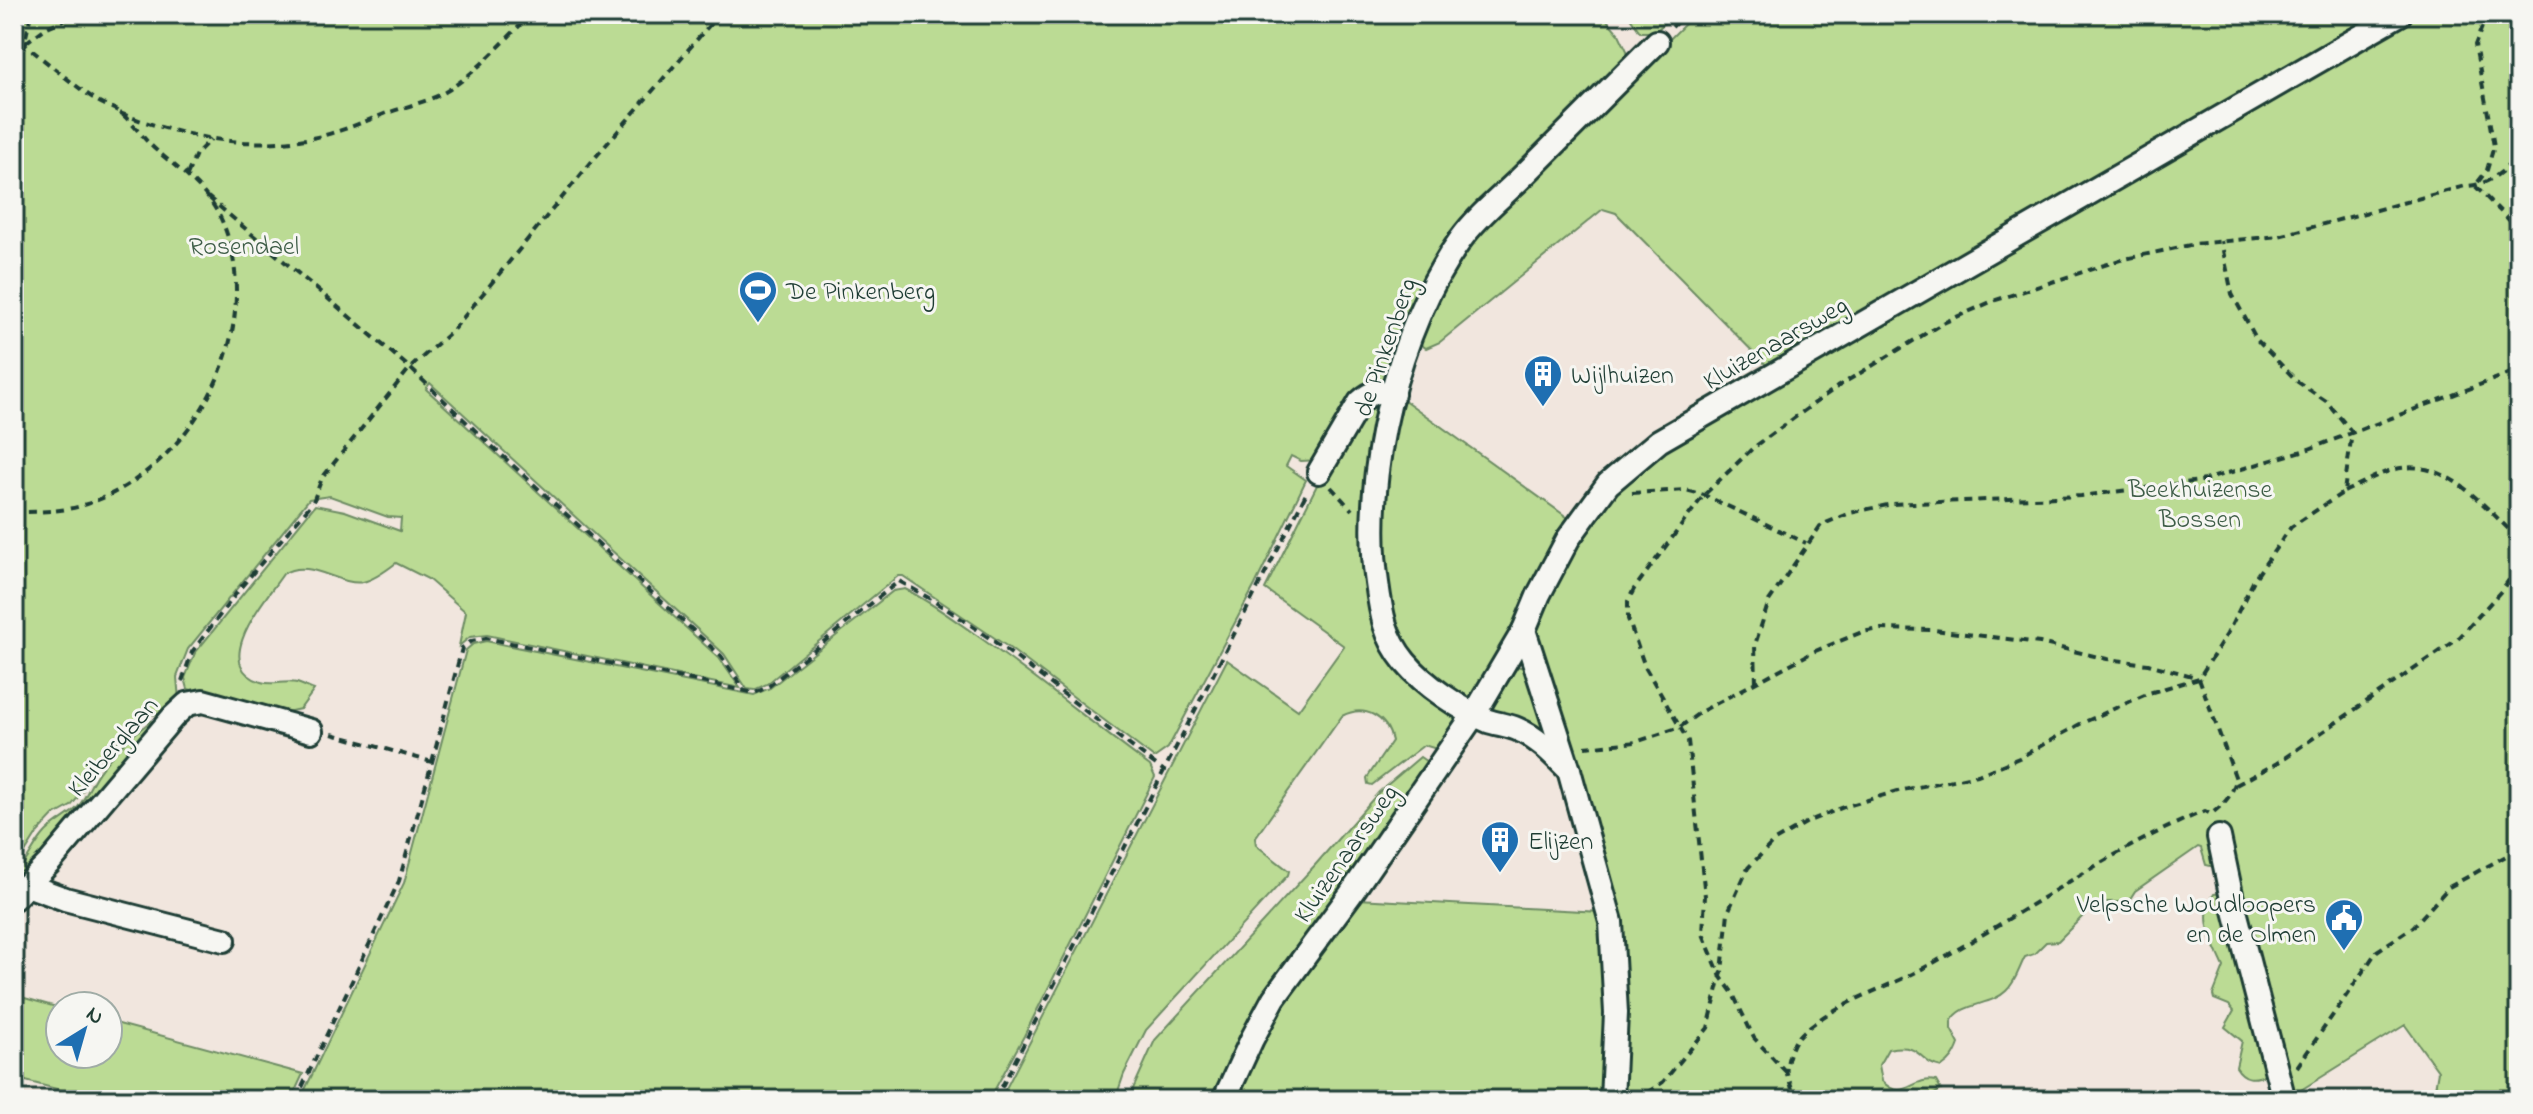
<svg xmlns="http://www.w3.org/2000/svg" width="2533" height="1114" viewBox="0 0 2533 1114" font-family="'Indie Flower',sans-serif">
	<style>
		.green { fill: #bbdb94; stroke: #6d8c64; stroke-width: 2 }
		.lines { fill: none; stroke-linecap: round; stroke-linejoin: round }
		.street-casing { stroke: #1f3d34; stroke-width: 28 }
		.path { stroke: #1f3d34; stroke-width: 4; stroke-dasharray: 8 6; stroke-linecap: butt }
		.street { stroke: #f6f6f2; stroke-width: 22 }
		.labels { text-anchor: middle; stroke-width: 6; stroke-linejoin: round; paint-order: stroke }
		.park-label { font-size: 26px; fill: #3e5d47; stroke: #f6f6f2 }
		.poi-label { font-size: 26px; fill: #1f3d34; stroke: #f6f6f2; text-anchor: start }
		.street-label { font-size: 26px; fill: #1f3d34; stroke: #f6f6f2 }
	</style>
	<rect width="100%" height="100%" fill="#f1e6de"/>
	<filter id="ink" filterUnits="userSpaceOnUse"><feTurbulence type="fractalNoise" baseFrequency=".0125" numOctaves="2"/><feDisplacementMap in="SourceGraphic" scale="16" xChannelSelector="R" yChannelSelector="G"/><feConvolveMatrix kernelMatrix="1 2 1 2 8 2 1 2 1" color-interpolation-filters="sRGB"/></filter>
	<g filter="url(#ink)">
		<g class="green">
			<path d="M14,14h1588l17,20 12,25 -174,174 -69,151 -69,76 -18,1 -10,-5 -5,10 20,14 -51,105 -87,163 -14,10 -146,-111 -105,-71h-5l-131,108 -13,6 -7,-1 -23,-35 -294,-271 -4,6 293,269 21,30 -253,-53 -17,2 -11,9 7,-34 -38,-33 -32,-16c-9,7 -21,16 -33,19 -23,5 -54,-25 -80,-8 -16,24 -75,90 -22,108 12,4 24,-2 36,1 6,2 12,5 17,7l-14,19 -23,5 -89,-25 -3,-11 10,-25 120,-148 30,6 55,20 1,-13 -13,-1 -58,-21 -21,3 -121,150 -11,28 2,23 -12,13 -18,2 -22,16 -34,37 -10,23 -12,15 -18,10 -15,16 -17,27 -7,7z"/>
			<path d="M1628,14h46l-19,18h-15z"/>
			<path d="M1695,14h691l-616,355 -154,-156 -13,-4 -163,133 -14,6 -9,-6 24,-59 53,-70z"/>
			<path d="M2414,14h105v1086h-86l5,-29 -33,-46 -117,73 -21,-24c-13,6 -23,6 -31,-7l6,-26 -17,-14 9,-16 -5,-6 -15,-6 -1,-4 11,-28c-11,-25 -26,-49 -10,-73l8,-1 -7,-26 -9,-2 -5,-17 -3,-1 -63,44 -7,11h-26l-10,5 -34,34 -12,1 -12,12 -9,3c-6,11 -9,25 -19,34 -16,16 -44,10 -55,31v7l8,15c-4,11 -8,17 -17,23 -25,-4 -18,-25 -54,-18l-9,16 3,16c22,23 31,-6 54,0l5,9 -17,10h-305l3,-86 -85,-372 -1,-19 39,-80 61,-76z"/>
			<path d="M1381,397l-5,222 85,96 -21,35 -16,-5 -52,40 -4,-1 -1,-6 25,-37c-5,-24 -27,-37 -50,-25l-87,122 1,7 33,26 -1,4 -142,155 -22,44 -9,26h-115l227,-440 71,50 46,-64 -79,-57 51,-102 50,-83z"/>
			<path d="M1400,397l171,123 -55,107 -42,71h-14l-51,-40 -20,-39 -10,-111z"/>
			<path d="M905,589c24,12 45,28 67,43 62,43 118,90 178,134l5,11 -131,259 -35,64h-152l-9,-4 -3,4h-525l104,-217 62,-233 7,-6 13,-3 268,54 16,-7 123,-97z"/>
			<path d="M1516,666l9,2 29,73 -64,-28 -3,-6 23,-37z"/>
			<path d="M151,721l8,2 -145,163v-11c14,-13 18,-27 30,-41 9,-11 24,-17 34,-27 10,-12 13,-26 23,-38 14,-18 31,-34 50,-48z"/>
			<path d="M1420,757l13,9 -218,334h-87l27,-60 161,-176 63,-72z"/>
			<path d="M1357,899l244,13 7,44 -4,144h-371l49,-98z"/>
			<path d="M14,995l46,13v46h48v-33l195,53 -12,26h-192l-85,-22z"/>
		</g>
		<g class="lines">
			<g class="street-casing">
				<g id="street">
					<path d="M1319,472l41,-70c12,-11 18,-12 33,-8"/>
					<path d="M1524,630l45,140 42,152 5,91 -4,87"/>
					<path d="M1569,770c-16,-16 -31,-32 -52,-41 -9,-4 -20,-5 -29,-8 -28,-12 -64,-36 -83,-59 -20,-24 -24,-49 -28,-79 -16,-106 21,-257 84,-344 17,-24 43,-44 64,-65 44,-44 88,-88 132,-132"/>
					<path d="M2219,837l13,62 52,201"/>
					<path d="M27,885l38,14 159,41"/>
					<path d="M14,898l36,-36 123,-145 14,-13 16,-3 108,30"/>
					<path d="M1224,1100l28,-61 22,-41 76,-103 125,-182 49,-83 15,-36 29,-55 40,-55 51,-43 741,-427"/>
				</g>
			</g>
			<g class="path">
				<path d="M2487,14l-12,31 19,101 -7,24 -12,16 44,44"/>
				<path d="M1672,27l13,-13"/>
				<path d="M14,51l33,-24 31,-13"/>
				<path d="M14,91l17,-77"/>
				<path d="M120,113c62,24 126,37 192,25 26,-5 51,-16 75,-25 20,-7 45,-12 63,-24 30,-20 56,-50 81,-75"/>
				<path d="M187,175l9,-21 15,-15"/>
				<path d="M208,197l202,171 72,69 239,219 23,33"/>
				<path d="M1331,487l21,23"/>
				<path d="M2344,492c15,-7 30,-16 45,-21 55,-18 94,35 130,68"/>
				<path d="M1632,493l54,-3 18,5 102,48"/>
				<path d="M14,512c23,0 51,0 73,-8 108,-36 181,-175 135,-283 -14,-31 -41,-50 -66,-71 -13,-11 -24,-29 -38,-39 -7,-4 -15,-6 -22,-11 -25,-17 -48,-37 -72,-56"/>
				<path d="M182,681l10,-29 49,-65 72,-85 9,-24 88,-110 43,-38 140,-170 126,-146"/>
				<path d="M1756,683l-1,-38 14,-44 52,-76 29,-12 42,-9 189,-8 120,-15 108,-32 210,-79"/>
				<path d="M1585,747l51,-5 44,-15 22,-16 111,-59 49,-20 19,-3 53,1 106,13 67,16 41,5 48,13"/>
				<path d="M432,762l30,-114 10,-7 14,-3 269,55 14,-7 130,-105c96,52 177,126 264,189"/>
				<path d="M2236,785l41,-22 181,-124 43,-48 18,-25"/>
				<path d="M2297,1067l80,-116 36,-24 36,-40 70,-38"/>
				<path d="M1786,1072l-32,-34 -22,-46 -11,-15 -18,-43 2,-38 -17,-155 -43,-74 -13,-37 -4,-11v-18l6,-12 70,-94 49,-47 84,-61 106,-64 50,-22 127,-41 75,-16 84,-8 186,-50c23,0 41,-16 54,-32"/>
				<path d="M296,1100l103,-219 33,-119 -100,-28"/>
				<path d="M831,1100l9,-11"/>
				<path d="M995,1100l313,-610"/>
				<path d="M1636,1100l27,-18 45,-54 14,-56 6,-60 20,-44 25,-26 36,-21 35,-14 54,-16 80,-16 41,-17 61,-34 69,-31 50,-15 28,-44 28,-56 36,-51 53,-35 8,-60 -26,-31 -28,-19 -41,-42 -25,-46 -11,-53"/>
				<path d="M1784,1100l8,-9c0,-6 -3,-10 -5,-17 -2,-8 4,-27 9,-34 26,-32 86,-50 122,-69 98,-51 185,-119 287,-160l6,3c13,-10 22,-19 25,-35l-37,-101"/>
			</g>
			<use href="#street" class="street"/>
		</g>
	</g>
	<defs>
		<g id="stadium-pin" transform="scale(2)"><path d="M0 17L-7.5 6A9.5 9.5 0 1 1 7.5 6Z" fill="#1f6fb2" stroke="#f6f6f2"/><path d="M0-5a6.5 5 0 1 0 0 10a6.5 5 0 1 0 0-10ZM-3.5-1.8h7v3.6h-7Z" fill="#fff"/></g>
		<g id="building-pin" transform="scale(2)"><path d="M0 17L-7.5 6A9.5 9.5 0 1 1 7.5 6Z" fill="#1f6fb2" stroke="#f6f6f2"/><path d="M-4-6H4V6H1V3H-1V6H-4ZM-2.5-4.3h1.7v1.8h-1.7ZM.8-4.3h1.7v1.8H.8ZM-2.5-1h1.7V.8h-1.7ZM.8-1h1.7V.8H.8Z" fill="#fff"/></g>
		<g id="civic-pin" transform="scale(2)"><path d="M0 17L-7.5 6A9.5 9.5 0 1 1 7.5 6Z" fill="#1f6fb2" stroke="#f6f6f2"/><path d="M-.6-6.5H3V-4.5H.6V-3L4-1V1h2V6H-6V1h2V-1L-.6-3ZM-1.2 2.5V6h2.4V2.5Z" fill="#fff"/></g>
	</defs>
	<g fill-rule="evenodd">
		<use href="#stadium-pin" x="758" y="290"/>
		<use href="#building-pin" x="1543" y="374"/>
		<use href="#building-pin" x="1500" y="840"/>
		<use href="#civic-pin" x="2344" y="918"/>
	</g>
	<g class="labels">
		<g class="park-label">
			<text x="244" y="254">Rosendael</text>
			<text x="2200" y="497">Beekhuizense<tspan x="2200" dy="30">Bossen</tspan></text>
		</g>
		<g class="poi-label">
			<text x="786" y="299">De Pinkenberg</text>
			<text x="1571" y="383">Wijlhuizen</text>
			<text x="1528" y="849">Elijzen</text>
			<text x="2316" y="912" text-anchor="end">Velpsche Woudloopers<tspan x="2316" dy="30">en de Olmen</tspan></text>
		</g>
		<g class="street-label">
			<text transform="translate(1775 342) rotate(-30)" y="9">Kluizenaarsweg</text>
			<text transform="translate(1384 347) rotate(-71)" y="9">de Pinkenberg</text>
			<text transform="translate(112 746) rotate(-49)" y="9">Kleiberglaan</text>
			<text transform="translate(1345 853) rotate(-55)" y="9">Kluizenaarsweg</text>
		</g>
	</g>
	<rect width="2533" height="1114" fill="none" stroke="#f6f6f2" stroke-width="48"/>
	<rect x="24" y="24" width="2485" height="1066" fill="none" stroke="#1f3d34" stroke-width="3" filter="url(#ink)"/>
	<g transform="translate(84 1030) rotate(37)"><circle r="38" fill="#f6f6f2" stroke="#a0aca6" stroke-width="2"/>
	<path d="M0-6L14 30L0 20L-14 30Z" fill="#1f6fb2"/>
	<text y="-12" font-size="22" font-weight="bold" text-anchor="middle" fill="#1f3d34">N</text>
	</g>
</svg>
